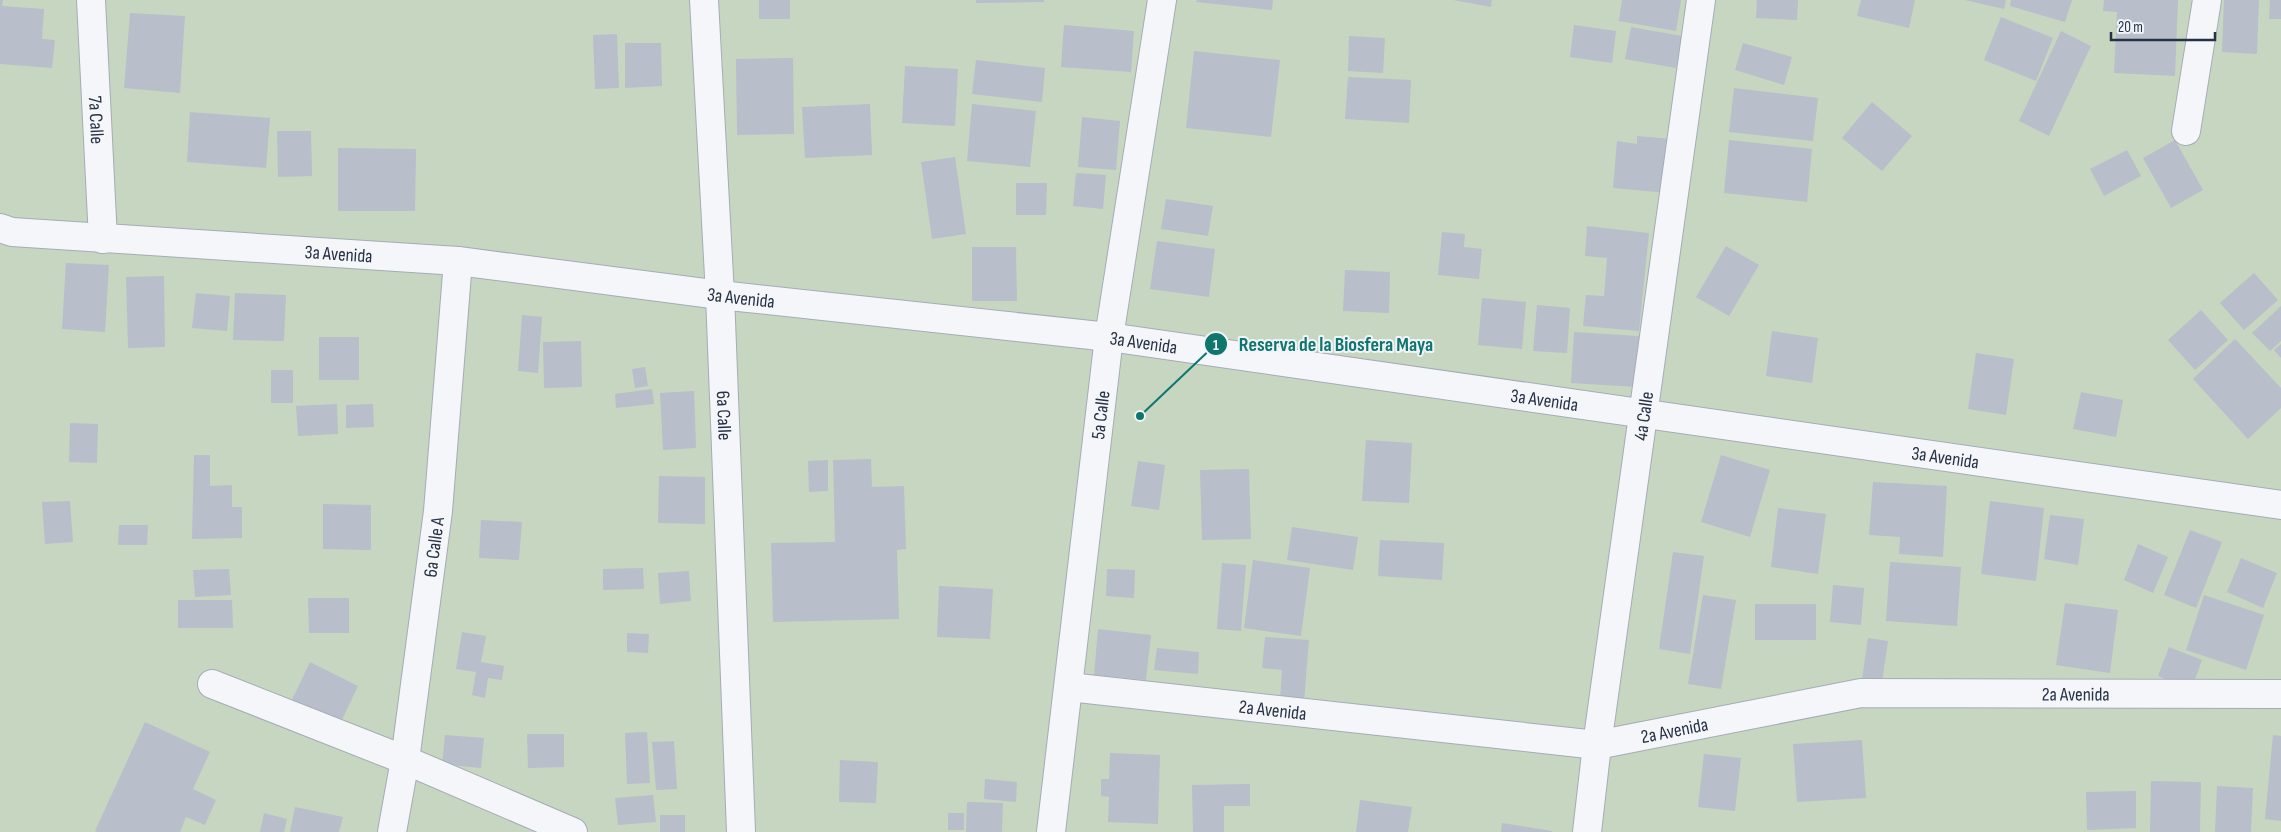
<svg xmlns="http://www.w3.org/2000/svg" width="2281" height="832" viewBox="0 0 2281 832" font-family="'Sofia Sans Condensed',sans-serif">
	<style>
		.green { fill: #c7d6c1 }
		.building { fill: #b8beca }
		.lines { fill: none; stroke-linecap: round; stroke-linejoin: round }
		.minor-casing { stroke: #a5acb6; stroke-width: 30 }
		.minor { stroke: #f5f6f9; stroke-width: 28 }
		.labels { text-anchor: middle; stroke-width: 4; stroke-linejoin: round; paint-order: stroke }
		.street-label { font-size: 19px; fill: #273245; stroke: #f1f4f8 }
		.leader { fill: none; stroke: #0f766e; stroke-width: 2 }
		.callout-dot { fill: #0f766e; stroke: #f1f4f8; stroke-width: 2 }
		.mark-label { font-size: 15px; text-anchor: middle; font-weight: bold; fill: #fff }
		.callout-label { font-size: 20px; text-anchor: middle; font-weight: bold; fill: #0f766e; stroke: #f1f4f8; stroke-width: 4; stroke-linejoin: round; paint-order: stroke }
	</style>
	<rect width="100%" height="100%" fill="#e1e5eb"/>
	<rect class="green" x="0" y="0" width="2281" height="832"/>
	<g class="building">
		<path d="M0,0h3l-1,6 42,3 -2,30 13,1 -3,28 -52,-4z"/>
		<rect x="759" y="0" width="31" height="19"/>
		<path d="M976,0h68v2l-68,1z"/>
		<path d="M1197,0h76l-1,10 -76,-8z"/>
		<path d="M1453,0h39l-1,7z"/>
		<path d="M1622,0h59l-5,31 -57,-10z"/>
		<path d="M1757,0h41l-1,20 -41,-2z"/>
		<path d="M1861,0h54l-6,28 -52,-12z"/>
		<path d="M1965,0h41l-2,9z"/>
		<path d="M2011,0h61l-7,22 -55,-16z"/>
		<path d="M2104,0h74l-3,76 -61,-3 3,-61 -14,-1z"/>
		<path d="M2224,0h35l-2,54 -35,-2z"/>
		<path d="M2270,0h11v19h-12z"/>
		<path d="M130,13l55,3 -5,77 -56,-5z"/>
		<path d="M2001,17l52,21 -17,43 -52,-21z"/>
		<path d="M1064,25l70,6 -3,41 -70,-5z"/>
		<path d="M1574,25l42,6 -4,32 -42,-6z"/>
		<path d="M1631,27l51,9 -6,32 -51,-9z"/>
		<path d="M2061,31l30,15 -42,90 -30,-15z"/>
		<path d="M617,34l2,54 -24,1 -2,-54z"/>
		<path d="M1349,36l36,2 -2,35 -35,-2z"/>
		<path d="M625,43h36l1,43 -37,2z"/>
		<path d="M1743,43l49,14 -8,28 -49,-15z"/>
		<path d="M1194,51l86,9 -9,77 -85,-9z"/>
		<path d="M793,58l1,76 -57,1 -1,-76z"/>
		<path d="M976,60l69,8 -3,34 -70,-8z"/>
		<path d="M905,66l53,3 -3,57 -53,-3z"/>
		<path d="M1348,77l63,3 -2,43 -64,-4z"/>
		<path d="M1734,88l84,10 -5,43 -84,-9z"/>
		<path d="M1872,102l40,34 -30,35 -40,-33z"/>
		<path d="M870,104l2,51 -67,3 -3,-51z"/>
		<path d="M972,104l64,7 -6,56 -63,-6z"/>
		<path d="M190,112l80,6 -4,50 -79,-6z"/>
		<path d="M1082,117l38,4 -4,49 -38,-3z"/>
		<path d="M277,131h34l1,45 -34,1z"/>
		<path d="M1637,136l34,3 -4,54 -54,-5 4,-47 20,3z"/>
		<path d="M1729,140l83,9 -5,53 -83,-9z"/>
		<path d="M2175,140l28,50 -32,18 -28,-50z"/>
		<path d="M338,148l78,1 -1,62h-77z"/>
		<path d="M2127,150l14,26 -37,20 -14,-27z"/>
		<path d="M955,157l11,77 -34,5 -11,-77z"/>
		<path d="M1076,173l30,2 -3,34 -30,-3z"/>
		<path d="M1016,183h31l-1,32h-30z"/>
		<path d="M1166,199l47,7 -5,30 -47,-7z"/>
		<path d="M1587,226l62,7 -10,98 -56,-5 3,-31 18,1 3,-38 -22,-2z"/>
		<path d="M1442,232l23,2 -1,13 18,2 -3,30 -41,-4z"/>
		<path d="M1157,241l58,8 -6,48 -59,-8z"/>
		<path d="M1726,246l33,19 -30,51 -33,-19z"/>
		<path d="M972,247h44l1,54h-45z"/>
		<path d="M66,263l43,2 -4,67 -43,-3z"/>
		<path d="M1345,270l45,2 -1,41 -46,-2z"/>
		<path d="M2254,273l24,27 -34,30 -24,-27z"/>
		<path d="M164,276l1,71 -37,1 -2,-71z"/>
		<path d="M196,293l34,3 -3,35 -35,-3z"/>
		<path d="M235,293l51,2 -2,46 -51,-1z"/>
		<path d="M1482,298l44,4 -4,47 -44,-4z"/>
		<path d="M1537,305l33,3 -3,45 -34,-2z"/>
		<path d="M2281,306v35l-11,10 -18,-18z"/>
		<path d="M2201,310l27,30 -33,30 -27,-30z"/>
		<path d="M522,315l20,2 -4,56 -20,-2z"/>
		<path d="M1772,331l46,7 -6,45 -46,-7z"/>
		<path d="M1574,332l65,4 -3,51 -65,-4z"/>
		<rect x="319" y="337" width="40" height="43"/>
		<path d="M2235,339l46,49v20l-33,31 -55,-60z"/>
		<path d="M581,341l1,46 -38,1 -1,-46z"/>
		<path d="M2281,344v14l-7,-8z"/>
		<path d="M1976,353l38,6 -8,56 -38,-6z"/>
		<path d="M645,367l3,19 -13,2 -3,-19z"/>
		<rect x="271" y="370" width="22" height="33"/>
		<path d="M652,389l2,15 -38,4 -1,-14z"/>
		<path d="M694,391l2,57 -33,2 -3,-57z"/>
		<path d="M2081,392l42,8 -7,37 -43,-8z"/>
		<path d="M337,404l1,30 -40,2 -2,-30z"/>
		<path d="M373,404l1,23 -28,1v-23z"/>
		<path d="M70,423l28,1 -1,39 -28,-1z"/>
		<path d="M1366,440l46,3 -3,60 -47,-2z"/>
		<path d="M194,455h16v31l22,-1v22h10v31l-50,1z"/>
		<path d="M1721,455l49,15 -20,67 -49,-15z"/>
		<path d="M871,459l1,28 32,-1 2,63 -9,1 2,69 -126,3 -2,-79 64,-1 -2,-82z"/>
		<path d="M828,460v31l-19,1 -1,-31z"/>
		<path d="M1138,461l27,4 -6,45 -28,-4z"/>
		<path d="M1249,469l2,70 -49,1 -2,-70z"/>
		<path d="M659,476l46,1v47l-47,-1z"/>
		<path d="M1873,482l74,4 -4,71 -44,-3 1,-17 -31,-2z"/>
		<path d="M70,501l3,41 -28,2 -3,-42z"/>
		<path d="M1990,501l54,7 -8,73 -55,-7z"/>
		<path d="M323,504l48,1v45l-48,-1z"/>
		<path d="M1778,508l48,6 -8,60 -47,-7z"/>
		<path d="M2050,515l34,4 -6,46 -34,-6z"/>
		<path d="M481,520l41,2 -3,38 -40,-2z"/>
		<path d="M119,525h29l-1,20h-29z"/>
		<path d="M1292,527l66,10 -5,33 -66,-10z"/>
		<path d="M2190,530l32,12 -26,66 -32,-13z"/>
		<path d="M1380,540l64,3 -2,37 -64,-4z"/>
		<path d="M2138,544l30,13 -15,36 -29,-13z"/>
		<path d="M1673,552l31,4 -14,98 -31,-5z"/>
		<path d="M2241,558l36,15 -14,35 -36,-16z"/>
		<path d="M1253,560l57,8 -9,68 -57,-8z"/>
		<path d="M1890,562l71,5 -4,59 -71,-5z"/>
		<path d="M1222,563l24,2 -5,66 -24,-2z"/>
		<path d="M643,568l1,21 -41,1v-21z"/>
		<path d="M229,569l2,26 -36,2 -2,-27z"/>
		<path d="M1107,569l28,1 -1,28 -28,-2z"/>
		<path d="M689,571l2,30 -31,3 -2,-31z"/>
		<path d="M1833,585l31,3 -3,37 -31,-3z"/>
		<path d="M939,586l54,3 -3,50 -53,-2z"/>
		<path d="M1703,595l33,5 -15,89 -33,-5z"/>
		<path d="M2204,595l60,20 -18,55 -60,-20z"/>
		<path d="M308,598h41v35h-40z"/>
		<path d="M178,600h54l1,28h-55z"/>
		<path d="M2065,603l53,7 -8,63 -54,-8z"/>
		<rect x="1755" y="604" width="61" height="36"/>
		<path d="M1098,629l53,6 -5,45 -52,-5z"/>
		<path d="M462,632l24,4 -5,26 23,4 -2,14 -14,-2 -3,20 -13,-3 4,-23 -20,-3z"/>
		<path d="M627,633l22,1 -1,19 -21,-1z"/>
		<path d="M1265,637l44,3 -5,62 -24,-2 2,-30 -20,-2z"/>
		<path d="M1868,638l20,3 -6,41 -20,-3z"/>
		<path d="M2169,647l33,13 -11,30 -33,-14z"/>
		<path d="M1157,648l42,4 -1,22 -44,-4z"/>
		<path d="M310,662l48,24 -19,40 -48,-24z"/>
		<path d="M145,722l65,30 -17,37 23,11 -11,25 -19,-8 -6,15h-83l-2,-1z"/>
		<path d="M647,732l3,51 -23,1 -2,-51z"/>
		<path d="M527,734h37v33l-36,1z"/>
		<path d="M445,735l39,3 -3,30 -39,-4z"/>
		<path d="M2273,735l8,1v85l-16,-2z"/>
		<path d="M1862,740l4,58 -69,4 -4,-58z"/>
		<path d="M674,741l3,48 -21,1 -4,-48z"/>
		<path d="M1110,753l50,2 -2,69 -50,-2 1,-25 -8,-1v-17h8z"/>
		<path d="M1704,754l37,4 -6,53 -37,-4z"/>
		<path d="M840,760l38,2 -2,41 -37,-1z"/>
		<path d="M985,779l32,3 -1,20 -32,-3z"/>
		<path d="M2151,781l50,1 -1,50h-50z"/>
		<path d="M1250,784v22h-26v26h-31l-1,-47z"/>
		<path d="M2217,786l36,2 -2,44h-36z"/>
		<path d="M2136,791v37l-49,2 -1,-38z"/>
		<path d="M653,795l3,27 -38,3 -3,-27z"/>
		<path d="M1360,800l52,7 -4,25h-52z"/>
		<path d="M967,802l36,1 -1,29h-36z"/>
		<path d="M295,807l48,10 -4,15h-49z"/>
		<path d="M264,813l23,6 -3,13h-24z"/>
		<rect x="948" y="813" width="16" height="17"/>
		<rect x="660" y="815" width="25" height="17"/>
		<path d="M1502,823l50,8v1h-51z"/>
	</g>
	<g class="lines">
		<g class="minor-casing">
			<g id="minor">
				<path id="s1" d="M91,0l12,239"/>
				<path id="s2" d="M704,0l16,295 21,537"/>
				<path d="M2186,131l21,-131"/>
				<path id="s3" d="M0,228l12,4 446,29 262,34 389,42 1172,168"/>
				<path d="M212,684l193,76 168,72"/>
				<path id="s4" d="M1069,687l528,58 264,-52 420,1"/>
				<path id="s5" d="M392,832l13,-72 33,-249 20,-250"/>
				<path id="s6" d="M1051,832l58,-495 53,-337"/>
				<path id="s7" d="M1587,832l10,-87 104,-745"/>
			</g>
		</g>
		<use href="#minor" class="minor"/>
	</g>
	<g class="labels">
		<g class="street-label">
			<text dy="7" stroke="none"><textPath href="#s1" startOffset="120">7a Calle</textPath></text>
			<text dy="7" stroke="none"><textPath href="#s3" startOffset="340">3a Avenida</textPath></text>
			<text dy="7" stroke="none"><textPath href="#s3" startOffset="745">3a Avenida</textPath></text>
			<text dy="7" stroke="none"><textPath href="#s3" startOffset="1150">3a Avenida</textPath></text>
			<text dy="7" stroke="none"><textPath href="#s3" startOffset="1555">3a Avenida</textPath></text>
			<text dy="7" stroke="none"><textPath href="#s6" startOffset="420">5a Calle</textPath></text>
			<text dy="7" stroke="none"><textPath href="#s2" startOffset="416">6a Calle</textPath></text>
			<text dy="7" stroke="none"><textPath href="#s7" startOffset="420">4a Calle</textPath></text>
			<text dy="7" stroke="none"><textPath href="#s3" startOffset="1960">3a Avenida</textPath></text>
			<text dy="7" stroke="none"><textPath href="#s5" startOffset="288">6a Calle A</textPath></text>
			<text dy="7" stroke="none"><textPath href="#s4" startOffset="1015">2a Avenida</textPath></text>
			<text dy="7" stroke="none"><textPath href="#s4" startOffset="205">2a Avenida</textPath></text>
			<text dy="7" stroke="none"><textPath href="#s4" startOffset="610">2a Avenida</textPath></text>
		</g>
	</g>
	<path class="leader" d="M1140 416L1216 344"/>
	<g class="callout-dot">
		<circle cx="1140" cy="416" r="5"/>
		<circle cx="1216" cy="344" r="12"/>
	</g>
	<g class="mark-label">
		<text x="1216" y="350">1</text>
	</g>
	<g class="callout-label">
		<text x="1336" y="351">Reserva de la Biosfera Maya</text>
	</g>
	<path d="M2111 32v8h104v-8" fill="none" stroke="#273245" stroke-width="2.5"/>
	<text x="2118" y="32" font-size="15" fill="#273245" stroke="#f1f4f8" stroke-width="4" paint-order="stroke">20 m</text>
</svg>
